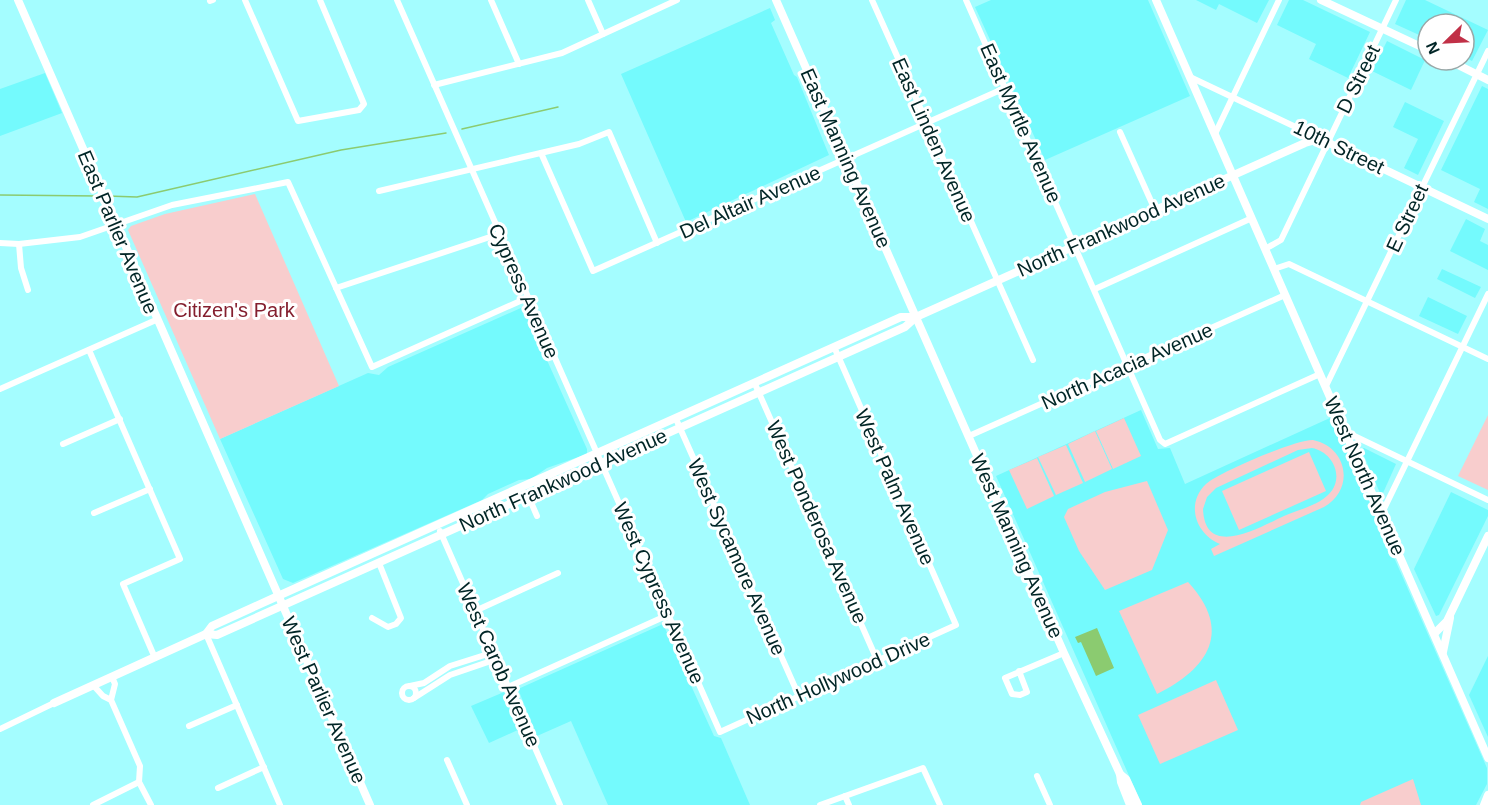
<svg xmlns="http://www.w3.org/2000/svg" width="1488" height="805" viewBox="0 0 1488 805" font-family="Arial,sans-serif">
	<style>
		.built { fill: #74fafd }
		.green { fill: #f8cdcd; fill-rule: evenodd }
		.water { fill: #8bcb70 }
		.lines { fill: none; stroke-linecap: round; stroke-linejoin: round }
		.stream { stroke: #8bcb70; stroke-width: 1.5 }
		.street { stroke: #fff; stroke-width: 6 }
		.secondary { stroke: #fff; stroke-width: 8 }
		.labels { text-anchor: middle; stroke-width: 6; stroke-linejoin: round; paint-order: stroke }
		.street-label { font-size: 20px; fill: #002526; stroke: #fff }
		.park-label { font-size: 20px; fill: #841f2f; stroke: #fff }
	</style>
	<rect width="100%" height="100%" fill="#a4fdff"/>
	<g class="built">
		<path d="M991,0h157l42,96 -145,64 -70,-153z"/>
		<path d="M1196,0h73l-12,23 -38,-19 -3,6z"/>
		<path d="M1289,0h14l67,32 -22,46 -39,-19 7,-15 -39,-19z"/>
		<path d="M1406,0h19l63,30 -16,31 -8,-4v-33h-36v15l-33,-15z"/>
		<path d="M770,8l5,12 -4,3 23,52 3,2 32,78 -143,67 -65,-148z"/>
		<path d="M1387,41l38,19 -14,30 -39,-19z"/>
		<path d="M45,73l17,40 -62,23v-47z"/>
		<path d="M1482,86l6,3v120l-14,-7 6,-13 -39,-19z"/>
		<path d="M1405,102l39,19 -26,54 -14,-7 14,-29 -25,-12z"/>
		<path d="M1466,219l19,10 -5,12 8,4v25l-38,-19z"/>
		<path d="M1442,269l39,18 -6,11 -38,-19z"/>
		<path d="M1428,297l39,19 -9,18 -39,-18z"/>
		<path d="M523,307l64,142v5l-40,14 -16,11 -12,1 -31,14 -6,6 -189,83 -10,-4 -63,-140 148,-66 11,2 9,-8z"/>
		<path d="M1141,410l17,39 12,-1 15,36 147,-67 155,351v16l-11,21h-334l-146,-329z"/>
		<path d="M1364,448l32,16 -13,29h-3l-19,-44z"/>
		<path d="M1451,492l37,18v6l-49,99 -3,1 -22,-47z"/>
		<path d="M663,624l51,112 7,2 29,67h-142l-37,-84 -34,15 -19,-47z"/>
		<path d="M1488,656v81l-19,-42z"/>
		<path d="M504,692l16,37 -31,14 -18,-37z"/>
	</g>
	<g class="green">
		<path d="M255,194l84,192 -119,53 -92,-209 3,-4 34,-12z"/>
		<path d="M1488,415v75l-30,-14z"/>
		<path d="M1124,418l17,38 -28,13 -17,-38z"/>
		<path d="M1095,431l17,38 -27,13 -17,-38z"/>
		<path d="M1313,440c35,7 42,50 11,67l-110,49 -3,-7 9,-5c-24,-10 -35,-40 -14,-60 13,-12 91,-45 107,-44zM1312,448c21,4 33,29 17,46 -10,11 -31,16 -45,22 -24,11 -79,44 -81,-7l4,-12 9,-9 82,-38z"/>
		<path d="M1066,445l17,38 -27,12 -18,-38z"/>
		<path d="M1309,452l17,39 -87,39 -17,-39z"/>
		<path d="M1037,458l17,38 -27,13 -18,-39z"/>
		<path d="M1147,481l21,49 -16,40 -47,20 -26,-39 -15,-34 4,-8 37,-17z"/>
		<path d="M1188,582c45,49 21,86 -31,112l-38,-83z"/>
		<path d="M1216,680l22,50 -78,34 -22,-49z"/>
		<path d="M1413,779l8,26h-61l1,-3z"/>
	</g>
	<path class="water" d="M1097,628l17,40 -18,8 -15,-34 -3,1 -3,-6z"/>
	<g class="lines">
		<g class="stream">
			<path d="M462,129l96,-22"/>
			<path d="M0,195l98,1"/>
			<path d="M107,196l30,1 204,-47 105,-17"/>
		</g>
		<g class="street">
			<path d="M245,0l53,121 61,-11 5,-6 -44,-104"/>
			<path d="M397,0l323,732 236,-107 -121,-276"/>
			<path d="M491,0l28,64"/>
			<path d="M588,0l15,34"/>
			<path d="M872,0l161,360"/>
			<path d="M966,0l194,440 5,4 155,-70"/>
			<path d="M210,1l3,-1"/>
			<path d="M1190,77l131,62"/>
			<path d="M434,85l128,-32 115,-53"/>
			<path d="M1120,132l35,78"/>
			<path d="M1215,134l64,-134"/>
			<path d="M541,153l52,118 412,-183"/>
			<path d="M379,191l200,-47 30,-12 48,111"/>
			<path d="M0,243l19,1 61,-7 92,-32 116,-23 84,185 155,-69"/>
			<path d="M19,244l2,24 7,22"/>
			<path d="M1265,249l16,-9 115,-240"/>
			<path d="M1274,269l15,-5 199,95"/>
			<path d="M336,288l163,-54"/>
			<path d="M1095,289l157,-71"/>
			<path d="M89,350l91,209 -57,25 32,74"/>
			<path d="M755,384l122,276"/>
			<path d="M1326,386l162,-335"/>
			<path d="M0,389l156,-69"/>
			<path d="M676,419l122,275"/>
			<path d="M1346,432l142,68"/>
			<path d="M969,436l316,-141"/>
			<path d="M63,444l57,-25"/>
			<path d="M527,493l10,23"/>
			<path d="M94,513l56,-24"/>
			<path d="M1382,513l106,-219"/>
			<path d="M440,531l120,274"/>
			<path d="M475,611l83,-38"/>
			<path d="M372,618l16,9 8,-3 5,-6 -22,-55"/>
			<path d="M206,634l74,171"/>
			<path d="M1019,671l8,21 -7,3 -8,-1 -7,-16 59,-25"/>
			<path d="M93,685l10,11 8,4 29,66 -1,16 12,23"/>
			<circle cx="409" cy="693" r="7"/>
			<path d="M410,686l14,-3 26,-17 38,-12 5,2"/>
			<path d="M508,687l160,-72"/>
			<path d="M414,698l36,-23 41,-14 3,-6"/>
			<path d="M111,700l4,-16 -3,-7"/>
			<path d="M189,726l48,-21"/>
			<path d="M0,729l54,-26"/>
			<path d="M447,760l20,45"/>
			<path d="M1037,776l13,29"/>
			<path d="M218,788l46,-21"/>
			<path d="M845,796l4,9"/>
			<path d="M93,805l46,-23"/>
			<path d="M820,805l103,-37 17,37"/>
		</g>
		<g class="secondary">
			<path d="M18,0l352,805"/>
			<path d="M776,0l288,653 56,121 1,8 9,23"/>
			<path d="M1156,0l332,758"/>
			<path d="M1321,0l107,50"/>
			<path d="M1448,60l40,20"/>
			<path d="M1435,633l12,-12 41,-85"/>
			<path d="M206,634l11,1 688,-308 11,-10 389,-174 11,-3 11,2 161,77"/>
			<path d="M1443,652l7,-34"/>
			<path d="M54,703l152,-69 6,-8 66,-30 623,-279h15"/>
			<path d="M1120,774l6,5 12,26"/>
			<path d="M1484,805l4,-10"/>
		</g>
	</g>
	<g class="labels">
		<g class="street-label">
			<text transform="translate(1358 79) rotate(-64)" y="7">D Street</text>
			<text transform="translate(1021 123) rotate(66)" y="7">East Myrtle Avenue</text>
			<text transform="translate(934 140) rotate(66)" y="7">East Linden Avenue</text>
			<text transform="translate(1339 147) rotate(26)" y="7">10th Street</text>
			<text transform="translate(846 158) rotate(66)" y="7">East Manning Avenue</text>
			<text transform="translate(750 202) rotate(-24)" y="7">Del Altair Avenue</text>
			<text transform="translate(1407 218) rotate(-65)" y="7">E Street</text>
			<text transform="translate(1121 225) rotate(-24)" y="7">North Frankwood Avenue</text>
			<text transform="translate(118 232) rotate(67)" y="7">East Parlier Avenue</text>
			<text transform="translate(524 291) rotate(66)" y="7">Cypress Avenue</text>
			<text transform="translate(1127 366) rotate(-24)" y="7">North Acacia Avenue</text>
			<text transform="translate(1365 476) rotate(66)" y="7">West North Avenue</text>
			<text transform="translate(563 480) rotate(-24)" y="7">North Frankwood Avenue</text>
			<text transform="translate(895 487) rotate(66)" y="7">West Palm Avenue</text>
			<text transform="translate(817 522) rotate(66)" y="7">West Ponderosa Avenue</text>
			<text transform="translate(1017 546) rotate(66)" y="7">West Manning Avenue</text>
			<text transform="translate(737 557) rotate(66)" y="7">West Sycamore Avenue</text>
			<text transform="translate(659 593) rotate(66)" y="7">West Cypress Avenue</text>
			<text transform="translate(499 665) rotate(66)" y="7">West Carob Avenue</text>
			<text transform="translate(838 678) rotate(-24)" y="7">North Hollywood Drive</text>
			<text transform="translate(324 700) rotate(66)" y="7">West Parlier Avenue</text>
		</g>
		<g class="park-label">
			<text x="234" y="317">Citizen's Park</text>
		</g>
	</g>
	<g transform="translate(1446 42) rotate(246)"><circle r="28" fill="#ffffff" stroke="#99a8a8" stroke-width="1.5"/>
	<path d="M0-4.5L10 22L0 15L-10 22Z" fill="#c13047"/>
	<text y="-9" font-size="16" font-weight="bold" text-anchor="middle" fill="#002526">N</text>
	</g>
</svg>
